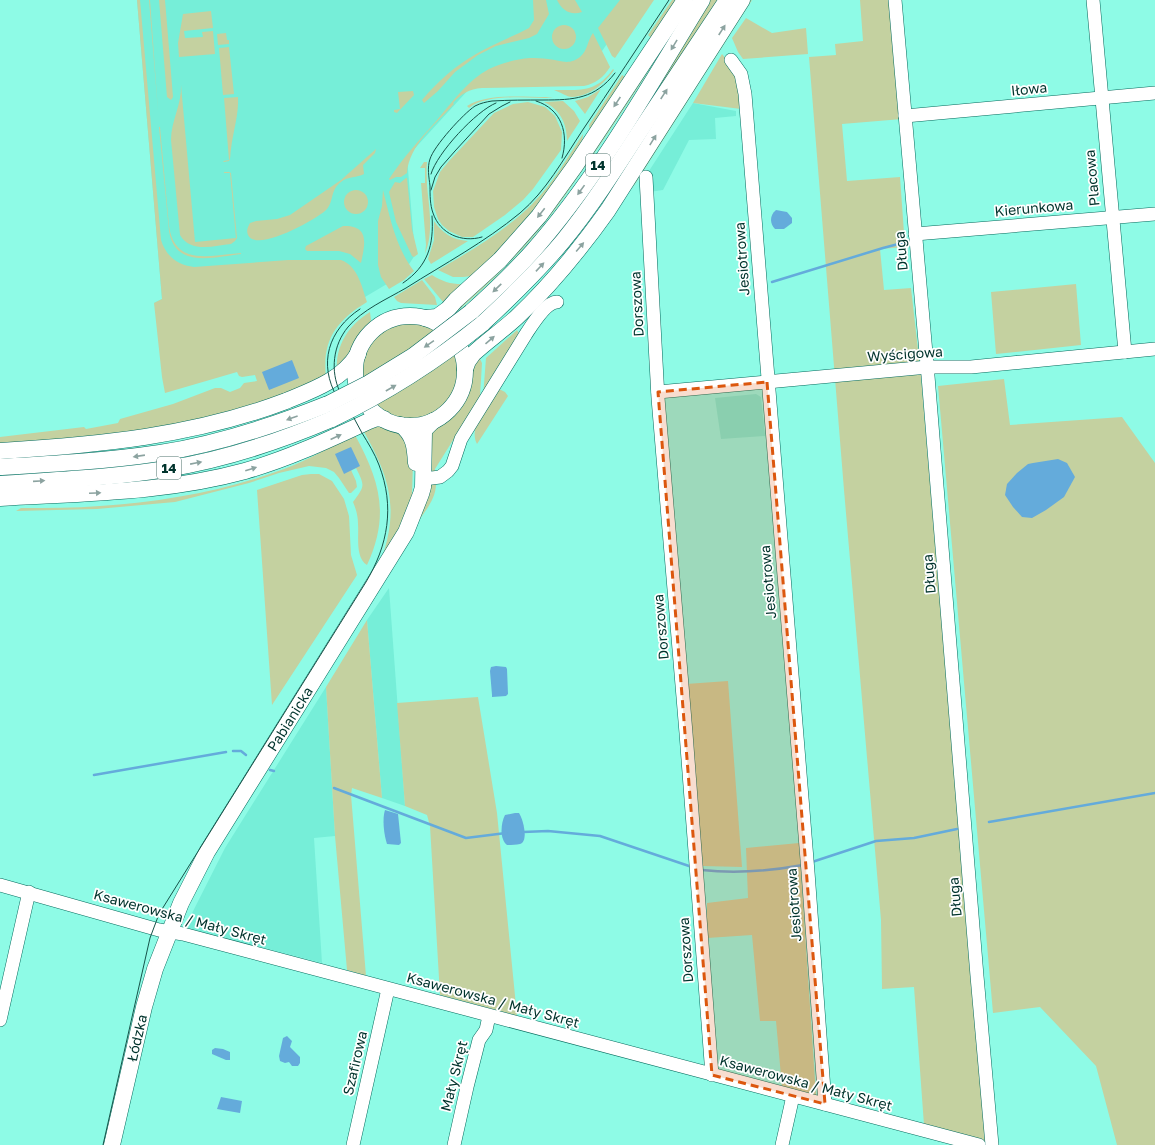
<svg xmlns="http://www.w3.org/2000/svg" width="1155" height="1145" viewBox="0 0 1155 1145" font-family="'Golos Text',sans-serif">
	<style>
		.built { fill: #76eed8 }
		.green { fill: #c4d1a0 }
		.water { fill: #64abdb }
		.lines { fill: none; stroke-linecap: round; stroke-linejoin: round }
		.stream { stroke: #64abdb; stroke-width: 2.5 }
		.minor-casing { stroke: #046b5d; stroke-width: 14 }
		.major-casing { stroke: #046b5d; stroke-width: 17 }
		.minor { stroke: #fff; stroke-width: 13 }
		.major { stroke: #fff; stroke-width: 16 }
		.tram { stroke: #165349; stroke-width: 1 }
		.major-bridge-casing { stroke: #046b5d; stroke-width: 17; stroke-linecap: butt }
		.major-bridge { stroke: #fff; stroke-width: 16 }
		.oneway { fill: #8ca3a0 }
		.marked { fill: #dc570e; fill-opacity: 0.2; stroke: #dc570e; stroke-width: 3; stroke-dasharray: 8 5; stroke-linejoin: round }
		.labels { text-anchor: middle; stroke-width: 3.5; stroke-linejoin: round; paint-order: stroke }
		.shield { fill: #fff; stroke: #4c706b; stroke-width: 1 }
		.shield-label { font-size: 13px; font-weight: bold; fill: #00332c }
		.street-label { font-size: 14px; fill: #00332c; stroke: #fff }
	</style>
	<rect width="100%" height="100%" fill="#8efbe6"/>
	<g class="built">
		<path d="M137,0h501l-60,85 -108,3 -63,69 8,98 -13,20 -37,22 -211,6 8,-4z"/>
		<path d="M693,103l43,8v5l-21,2 1,21 -27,1 -26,50 -14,2 -2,-18z"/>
		<path d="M756,394l5,3 4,39 -44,3 -6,-41z"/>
		<path d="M389,588l16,218 -23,-8 -15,-178z"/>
		<path d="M326,687l9,149 -21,2 8,125 -137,-36 40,-79z"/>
	</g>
	<g class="green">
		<path d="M137,0h3l21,240c5,16 16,25 33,27l94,-7h53c17,6 21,27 26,42 -31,19 -45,38 -41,75l-74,29 -43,12 -93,17 -116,9v-7l84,-10 2,2 32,-6 2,-4 53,-15 42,-16h6l9,4 10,-4 4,-5 13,-2 -2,-6 -13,2 -3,-1 -2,-4 -72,21 -3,-16 -8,-74 8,-4z"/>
		<path d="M149,0h1l8,111z"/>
		<path d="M159,0h6l8,97 -2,3 -4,-3z"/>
		<path d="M533,0h13l3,14 -12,20 -8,4 -33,8 -18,9 -23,17 -17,19 -14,12 -2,-3c15,-18 33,-34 54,-46 17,-10 36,-17 53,-26l5,-8z"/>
		<path d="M557,0h18l7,12c-12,4 -20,-2 -25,-12z"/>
		<path d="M620,0h34l-39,58 -3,-2 -14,-28z"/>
		<path d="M672,0h7l-89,134 -1,-9 33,-50 3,2 26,-39 -3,-3z"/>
		<path d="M693,0c-33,53 -66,106 -102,158 -16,23 -31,46 -48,67 -27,33 -57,62 -90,90l-3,-4 28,-23z"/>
		<path d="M708,0h11l-57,87 -5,-4z"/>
		<path d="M752,0l-117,184 -12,15 125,-198z"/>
		<path d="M860,0h31l11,119 -60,5 5,57 53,-4 5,70 -25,2 4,41 27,-2 10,88 65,766 -62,-17 -10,-138 -32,2 -1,-69 -37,-430 -35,-433 27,-2 -1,-11 28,-3z"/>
		<path d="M211,11l2,17 -29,3 1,7 18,-1 -1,-5 11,-1 2,23 -36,3 -1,-14 5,-29z"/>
		<path d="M746,18l26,15 34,-5 2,26 -65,5 -5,-7 -6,-14z"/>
		<circle cx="564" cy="37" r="12"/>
		<path d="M226,33l1,7h2v4l-11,1 -1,-11z"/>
		<path d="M593,33l17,34c-6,10 -15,17 -26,19l-102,2c-13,1 -21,6 -29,15l1,1c-18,20 -45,41 -47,69l-6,4h-5l-6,3 -1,-1c14,-21 31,-40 48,-59 16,-19 30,-39 52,-51 13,-6 27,-10 41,-11 6,0 12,0 18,1 13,1 20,7 32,-2 8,-7 7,-16 13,-24z"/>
		<path d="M229,47l5,47 -11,1 -4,-47z"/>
		<path d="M722,54l10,12 5,14 4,29 -48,-6z"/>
		<path d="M613,69l1,1c-9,13 -25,27 -42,27 -5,0 -12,-5 -18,-7 26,0 42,3 59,-21z"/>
		<path d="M181,85l14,157 41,-4 -6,-65h-6v-1h5l2,1 6,65 -2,3 -4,3c-17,2 -41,9 -51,-9l-9,-95c0,-19 11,-36 10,-55z"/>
		<path d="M601,89l-16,25 -10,-13 13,-4z"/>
		<path d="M413,91l1,4 -17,18 -3,-1v-2l6,-1 -2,-17z"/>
		<path d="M238,97c1,17 -5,35 -7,52 -1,4 0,9 -2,12l-5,1 -1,-1 6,-1 -5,-62z"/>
		<path d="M546,97l7,1c-24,0 -65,-5 -84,10l-2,-2c20,-13 55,-9 79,-9z"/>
		<path d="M563,101l11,10 6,10 -13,20c0,-17 -7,-32 -23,-39z"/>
		<path d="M528,102l17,5 10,9 7,16 -1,18 -28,39 -10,11 -18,15 -32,22h-11l-13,-6 -7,-6 -4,-6 -4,-12 -1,-16 7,-19 9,-11 45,-48 19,-9z"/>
		<path d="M159,127h1l9,99c6,41 42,29 72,27v1c-27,3 -66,15 -72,-23z"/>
		<path d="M583,134l-1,9 -27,44 -55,65 -28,24 -9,1h-10l-15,-7c31,-18 70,-41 95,-67 20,-20 34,-45 50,-69z"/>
		<path d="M376,149l-1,4 -12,12 1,9c-7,4 -16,2 -23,8 -11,8 -7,19 -14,27 -9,10 -71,44 -79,26 -2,-5 0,-8 2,-12l6,-2 21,-2 13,-4 51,-35z"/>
		<path d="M424,162h3c-1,8 0,15 0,23 2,23 7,47 -2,69l1,-9 -5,-62h4v-15h-5z"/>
		<path d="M406,178h1l5,51 6,25 -4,3 -2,-1 -16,-34 -7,-30 6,-10 5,1z"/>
		<path d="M383,190c7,28 13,58 31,81l-10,9 -15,9 -8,-12 -3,-12v-44l4,-15z"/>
		<circle cx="356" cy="202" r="12"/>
		<path d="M434,221c8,12 19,19 34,20l-37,23 -3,-5 6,-19z"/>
		<path d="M343,226c27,-1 22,18 18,37l-11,-9 -11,-3h-32l-2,-2 1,-3z"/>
		<path d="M432,275c11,7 21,10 35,9l-24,18 -19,-23z"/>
		<path d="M422,280l13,17 2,8 -36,-2 -4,-2 -3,-4z"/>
		<path d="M1076,284l5,61 -85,9 -5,-62z"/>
		<path d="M370,312l1,8 -2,6 -10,13 -8,19 -14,14c-2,-27 12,-47 33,-60z"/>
		<circle cx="410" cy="370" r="49"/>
		<path d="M517,330l3,5 -37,62 3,-39z"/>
		<path d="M479,357l3,6 -2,34 -45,72v5h-2l-5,-6 -1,-29 12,-16 11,-7 9,-10 7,-13 5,-21z"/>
		<path d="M1004,379l6,46 112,-8 33,46v682h-38l-21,-79 -56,-59 -47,6 -55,-627z"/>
		<path d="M497,388l8,4 3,4 -31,48c-9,-17 11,-41 20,-56z"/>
		<path d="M371,425h13l17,6 12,31 -1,33 -6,22 -25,43c19,-52 8,-84 -18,-130z"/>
		<path d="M355,435c25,46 35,80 12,130 -12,-8 -8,-28 -9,-41 0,-8 -2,-15 -5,-22 12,-16 12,-16 3,-34l4,-2 -16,8 7,-4 5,11 1,6 -6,6h-2l-10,-15 -5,-6 -8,-4 -17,-2 -30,7 -30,10 -74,19 -78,7 -81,2 5,-3c27,0 53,0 79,-2 62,-4 125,-15 184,-37 24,-9 48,-23 71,-34z"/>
		<path d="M311,474h8l13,7 12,18 5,17 2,39 6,20 -85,130 -15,-215 45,-15z"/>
		<path d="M436,482c1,17 -12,30 -20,43l13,-40z"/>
		<path d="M367,620l15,178 -30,-10 -1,7 15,181 -19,-6 -12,-134 -9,-149z"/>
		<path d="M728,681l14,186 -39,-1 -17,-182z"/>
		<path d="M478,697l19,116 20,203 -77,-21 -10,-169 -3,-11 -22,-9 -8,-103z"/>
		<path d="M799,843l17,253 -34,-9 -6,-66h-16l-8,-86 -45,3v-35l41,-5 -2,-50z"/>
	</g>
	<g class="water">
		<path d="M776,210l11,2 5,6v5l-8,6h-9c-5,-5 -6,-13 1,-19z"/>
		<path d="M292,360l7,18 -30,12 -7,-18z"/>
		<path d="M351,447l9,19 -16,8 -9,-20z"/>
		<path d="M1058,459l9,4 8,14 -11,20 -18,13 -14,8 -10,-1 -9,-10 -8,-12 2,-11 10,-11 11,-9 5,-1z"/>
		<path d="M496,666l10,1 1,2 1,25 -2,2 -14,1v-2l-2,-24 1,-4z"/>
		<path d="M385,810l13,4 3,29 -2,2 -12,-1c-3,-9 -5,-25 -2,-34z"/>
		<path d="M515,813h4c4,6 10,28 1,31 -4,1 -9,1 -13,1 -8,-7 -6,-22 -2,-30z"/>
		<path d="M287,1036l5,5 -2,6 10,10v6l-2,3h-6l-3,-4 -4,1 -5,-2 -1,-5 4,-18z"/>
		<path d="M215,1048l8,1 7,3v8h-4l-14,-6v-4z"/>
		<path d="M221,1097l21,4 -2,12 -23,-4z"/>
	</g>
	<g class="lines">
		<g class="stream">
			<path d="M772,282l111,-34 23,-6"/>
			<path d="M233,751h8l5,4"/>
			<path d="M270,770l4,1"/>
			<path d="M94,775l132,-23"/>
			<path d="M334,788l132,50 40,-5"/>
			<path d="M989,822l166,-29"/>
			<path d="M523,832l25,-1 52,5 92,31"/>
			<path d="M812,862l64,-21 38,-3 43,-9"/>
			<path d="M702,870c34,4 68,1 101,-5"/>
		</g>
		<g class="minor-casing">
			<g id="minor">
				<path d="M895,0l33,376 49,600 15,169"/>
				<path d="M1093,0l32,352"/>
				<path d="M731,60l10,14 4,20 63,778 17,232"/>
				<path d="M905,116l250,-23"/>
				<path d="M646,177l12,221 28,335 26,342"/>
				<path d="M915,234l240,-20"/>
				<path d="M658,392l270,-25h43l184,-18"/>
				<path d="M424,479l16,-2 8,-6 4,-5 9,-27 65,-105c6,-9 20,-32 31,-32"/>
				<path d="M0,885l159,45 24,4 796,211"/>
				<path d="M0,1020l29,-128"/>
				<path d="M353,1145l35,-156"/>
				<path d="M454,1145l13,-58 12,-47 7,-10 3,-14"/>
				<path d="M782,1145l11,-49"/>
			</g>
		</g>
		<g class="major-casing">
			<g id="major">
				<path d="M471,312c21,-19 42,-39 61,-60 67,-76 117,-166 170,-252"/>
				<circle cx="410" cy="371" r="55"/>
				<path d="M425,318l12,-1 11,-8 8,-9 44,-40 39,-44 36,-50 110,-166"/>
				<path d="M482,324c28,-26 56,-53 81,-83 27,-33 51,-70 75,-107 29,-44 59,-89 89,-134"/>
				<path d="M465,369l3,-8 5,-7c14,-13 30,-24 44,-37 34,-32 64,-69 91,-107l134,-210"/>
				<path d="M401,425c13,10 14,22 15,38"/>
				<path d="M0,451c98,-6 194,-15 286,-50 27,-11 56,-21 72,-47"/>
				<path d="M0,467c53,-3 107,-6 160,-14 58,-9 113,-27 168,-49"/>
				<path d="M0,484c55,-4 111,-6 166,-15 57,-9 112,-27 166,-50"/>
				<path d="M0,498c82,-5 165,-5 245,-27 43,-12 83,-31 124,-50l8,-3 7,1"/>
				<path d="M112,1145l32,-138 11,-38 26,-66 26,-51 199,-320 15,-38 2,-7 1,-55 2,-4 7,-7"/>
			</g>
		</g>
		<use href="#minor" class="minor"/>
		<use href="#major" class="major"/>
		<g class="tram">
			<path d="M536,101c26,8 33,33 26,57"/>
			<path d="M431,174c6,-21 45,-63 65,-71"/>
			<path d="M431,190l4,-13 6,-10 14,-16 34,-37 13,-8 8,-4"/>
			<path d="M482,237c-20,6 -42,-3 -49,-24 -3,-8 -3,-18 -3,-27 -1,-9 -3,-18 0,-27 4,-13 33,-45 45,-53 6,-3 11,-4 17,-5 17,-1 34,-1 51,-1 31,0 52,-1 72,-27"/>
			<path d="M403,283c25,-17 31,-38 29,-67"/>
			<path d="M337,397c-19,-33 -9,-67 23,-88"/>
			<path d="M103,1145l47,-207 9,-24 207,-332c22,-37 29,-75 13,-117 -4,-11 -11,-22 -17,-32 -7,-14 -15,-27 -22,-41 -10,-21 -7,-47 8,-65 14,-17 39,-28 58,-39 38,-24 79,-46 114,-75 26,-22 43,-53 62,-82 29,-43 58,-87 87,-131"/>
		</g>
		<g class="major-bridge-casing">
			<g id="major-bridge">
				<path d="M328,404l41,-21 44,-27 58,-44"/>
				<path d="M332,419c54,-26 103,-57 150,-95"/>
			</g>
		</g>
		<use href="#major-bridge" class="major-bridge"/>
	</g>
	<defs><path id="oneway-solid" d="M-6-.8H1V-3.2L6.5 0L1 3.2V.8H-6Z"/></defs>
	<g class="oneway">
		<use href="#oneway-solid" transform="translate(722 30) rotate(-57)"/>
		<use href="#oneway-solid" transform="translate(674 45) rotate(121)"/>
		<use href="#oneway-solid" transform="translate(664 94) rotate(-57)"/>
		<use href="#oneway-solid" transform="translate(617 102) rotate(124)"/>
		<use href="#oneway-solid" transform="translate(653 140) rotate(-58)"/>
		<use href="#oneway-solid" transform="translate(581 190) rotate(126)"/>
		<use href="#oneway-solid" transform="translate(541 213) rotate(128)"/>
		<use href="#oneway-solid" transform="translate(580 247) rotate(-50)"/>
		<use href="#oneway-solid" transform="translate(540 267) rotate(-47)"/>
		<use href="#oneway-solid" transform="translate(497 288) rotate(136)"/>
		<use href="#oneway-solid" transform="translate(490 340) rotate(-41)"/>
		<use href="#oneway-solid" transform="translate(429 344) rotate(145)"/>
		<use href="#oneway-solid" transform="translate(391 388) rotate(-30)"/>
		<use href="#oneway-solid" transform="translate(292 418) rotate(160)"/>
		<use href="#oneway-solid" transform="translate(336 437) rotate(-25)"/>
		<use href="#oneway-solid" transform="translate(139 456) rotate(172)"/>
		<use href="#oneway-solid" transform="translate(196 463) rotate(-11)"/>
		<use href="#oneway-solid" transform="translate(251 469) rotate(-17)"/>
		<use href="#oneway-solid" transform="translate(39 481) rotate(-4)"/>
		<use href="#oneway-solid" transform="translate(95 493) rotate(-3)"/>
	</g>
	<path class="marked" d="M767,382l58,722 -113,-29 -54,-683z"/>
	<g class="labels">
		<g class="shield">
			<rect x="586" y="154" width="24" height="22" rx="3"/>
			<rect x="157" y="457" width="24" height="22" rx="3"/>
		</g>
		<g class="shield-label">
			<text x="598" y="170">14</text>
			<text x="169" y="473">14</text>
		</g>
		<g class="street-label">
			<text transform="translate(1029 89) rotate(-6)" y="5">Iłowa</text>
			<text transform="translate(1092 178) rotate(-95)" y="5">Placowa</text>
			<text transform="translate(1034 208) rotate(-5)" y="5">Kierunkowa</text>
			<text transform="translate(901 251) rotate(-95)" y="5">Długa</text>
			<text transform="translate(742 259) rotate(-94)" y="5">Jesiotrowa</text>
			<text transform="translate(637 304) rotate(-93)" y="5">Dorszowa</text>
			<text transform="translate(905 354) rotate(-4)" y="5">Wyścigowa</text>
			<text transform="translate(929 574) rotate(-95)" y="5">Długa</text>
			<text transform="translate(768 582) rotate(-95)" y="5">Jesiotrowa</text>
			<text transform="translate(661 627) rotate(-95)" y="5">Dorszowa</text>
			<text transform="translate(290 719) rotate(-58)" y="5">Pabianicka</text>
			<text transform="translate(955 897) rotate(-95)" y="5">Długa</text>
			<text transform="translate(794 905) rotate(-94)" y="5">Jesiotrowa</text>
			<text transform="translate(180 917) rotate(15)" y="5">Ksawerowska / Mały Skręt</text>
			<text transform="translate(686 950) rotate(-94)" y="5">Dorszowa</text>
			<text transform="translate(493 1000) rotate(15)" y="5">Ksawerowska / Mały Skręt</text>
			<text transform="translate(137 1038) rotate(-77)" y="5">Łódzka</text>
			<text transform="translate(355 1063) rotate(-77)" y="5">Szafirowa</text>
			<text transform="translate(454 1076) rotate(-76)" y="5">Mały Skręt</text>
			<text transform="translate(806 1083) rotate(15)" y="5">Ksawerowska / Mały Skręt</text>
		</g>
	</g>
</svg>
